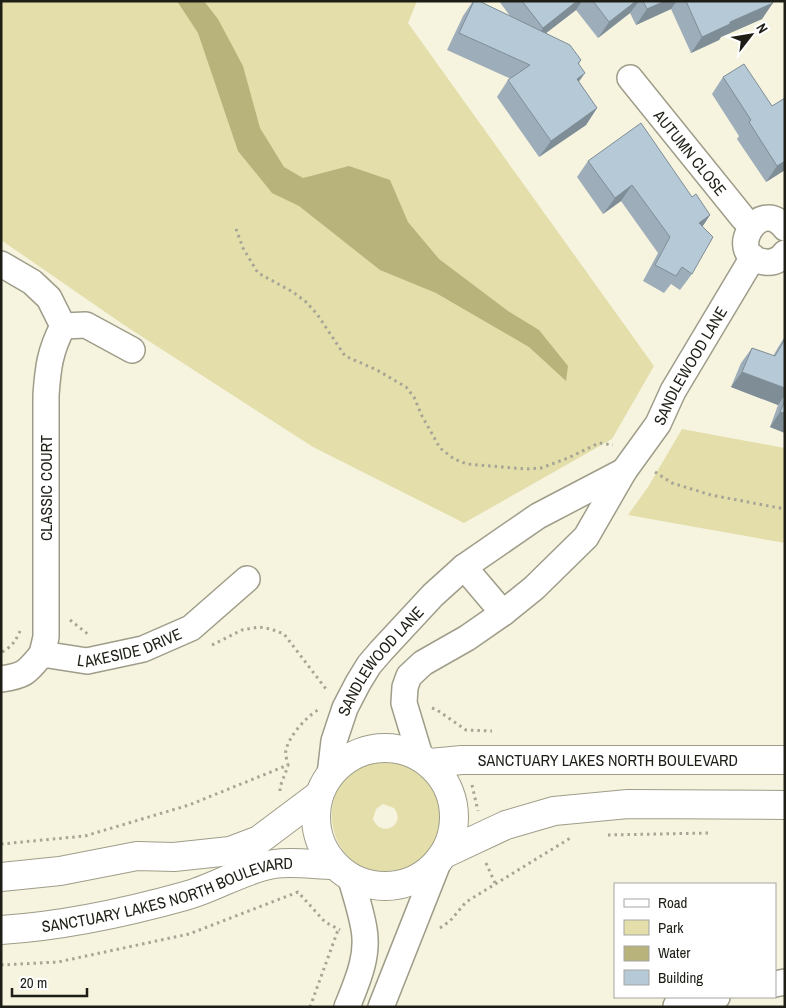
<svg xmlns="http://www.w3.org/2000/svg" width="786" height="1008" viewBox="0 0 786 1008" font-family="'Archivo Narrow',sans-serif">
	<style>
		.green { fill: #e4deab; fill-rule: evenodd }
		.water { fill: #b8b27b }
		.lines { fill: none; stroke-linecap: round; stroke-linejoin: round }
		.minor-casing { stroke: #9f9d89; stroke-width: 28 }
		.tertiary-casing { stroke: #9f9d89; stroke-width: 30 }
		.path { stroke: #a7a595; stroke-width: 3; stroke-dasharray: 2.5 4; stroke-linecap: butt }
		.minor { stroke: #fff; stroke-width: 25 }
		.tertiary { stroke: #fff; stroke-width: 28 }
		.wall { fill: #9dadb9 }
		.shaded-wall { fill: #7f8d96 }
		.building { fill: #b6c9d7; stroke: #7f8d96 }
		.labels { text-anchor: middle; stroke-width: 4.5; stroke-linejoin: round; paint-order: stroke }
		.street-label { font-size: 16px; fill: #1f1e16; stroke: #fff }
	</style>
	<rect width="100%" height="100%" fill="#f6f4df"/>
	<g class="green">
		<path d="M1,1h416l-9,22 246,343 -42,73 -148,84 -151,-76 -189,-122 -123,-85z"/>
		<path d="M682,429l103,19v95l-157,-28 20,-28z"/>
		<path d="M381,761c6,1 13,1 19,2 31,9 45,39 38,69 -3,13 -12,22 -22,30 -10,7 -21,9 -33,9 -56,-1 -71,-82 -20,-105 5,-2 12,-3 18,-5zM383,804l11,4c13,17 -13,31 -21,11l3,-10z"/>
	</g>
	<path class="water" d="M177,1h27l14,18 25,47 17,62 24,39 19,11 46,-12 41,14 18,42 31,37 69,52 31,19 29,36 -2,15 -37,-34 -93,-54 -56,-23 -81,-64 -27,-13 -34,-42 -40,-118z"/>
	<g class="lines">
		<g class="minor-casing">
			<g id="minor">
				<path id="s1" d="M630,78l113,140 9,8"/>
				<path d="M785,228c-26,-34 -62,29 -20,34 8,1 15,-2 20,-9"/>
				<path d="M1,264l31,18 17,16 14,28"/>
				<path d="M63,326l23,-1 46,25"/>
				<path d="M464,567l39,46"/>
				<path d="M42,654l4,-17v-242c2,-28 4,-44 17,-69"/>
				<path id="s2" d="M1,679c24,-3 26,-7 41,-25l45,7 56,-12 48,-21 56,-49"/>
				<path id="s3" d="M420,756l-16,-53 1,-16 4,-11 14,-13 44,-25 36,-25 31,-25 52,-51 38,-66 34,-47 15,-33 80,-134"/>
				<path id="s4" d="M330,775l4,-34 11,-33 13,-25 11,-18 12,-14 52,-56 31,-28 74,-51 86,-45"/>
				<path d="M775,984l10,-2"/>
				<path d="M676,1006l41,-9"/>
				<path d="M347,1007c10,-25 22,-51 17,-78 -3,-18 -9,-36 -14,-53"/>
				<path d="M381,1007l57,-144"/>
			</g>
		</g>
		<g class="tertiary-casing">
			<g id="tertiary">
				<circle cx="385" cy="817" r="69"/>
				<path id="s5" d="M430,763l32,-3h323"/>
				<path d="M444,854l62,-29 48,-14 74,-7 157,1"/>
				<path d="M1,877l59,-6 77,-15 37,1 56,-6 29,-11 60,-45"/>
				<path id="s6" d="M1,930c63,-4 123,-17 184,-34 30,-8 58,-27 89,-32 20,-3 42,1 61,1"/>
			</g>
		</g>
		<g class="path">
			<path d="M236,229l7,19 15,25 35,19 13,10 11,12 28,42 32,14 29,17 8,10 8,19 18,32 14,11 13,5 59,5 15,-1 27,-10 31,-15 14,2"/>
			<path d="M655,472l17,11 39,12 74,14"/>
			<path d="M70,620l19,15"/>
			<path d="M212,645l30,-15 17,-3 12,2 13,5 42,55"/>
			<path d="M2,652c10,-5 14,-12 18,-21"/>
			<path d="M432,708l5,2 29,20 26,1"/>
			<path d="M472,785l6,26"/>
			<path d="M280,791v-4l8,-21"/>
			<path d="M608,835l101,-2"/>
			<path d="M1,844l84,-8 104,-31 99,-40c-1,-4 -3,-11 -2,-15 3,-14 20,-33 32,-40"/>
			<path d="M486,863l9,20"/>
			<path d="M440,928l10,-7 16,-19 106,-65"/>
			<path d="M1,965l57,-3 131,-28 109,-42 27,30 15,8"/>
			<path d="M310,1007l28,-77"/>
		</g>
		<use href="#minor" class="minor"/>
		<use href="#tertiary" class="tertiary"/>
	</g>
	<g class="wall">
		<path d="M473,1h6l31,15 -11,-15h273l-10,18 -41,18 -2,3 -28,13 -20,-44 -35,16 -6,-12 -32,25 -22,-28 -30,23 35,27 -2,4v18l18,26 -11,17 -47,32 -42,-60 11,-17 3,-1 -64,-29 16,-34z"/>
		<path d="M723,77l49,29 13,-8v72l-19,12 -29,-43 2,-3 -27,-42z"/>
		<path d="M588,161l104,36 18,18 -8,12 -10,47 -12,16 -9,-6 -7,9 -21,-12 15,-28 -37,-52 -18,13 -26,-37z"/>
		<path d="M785,336v97l-15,-6 8,-22 -47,-18 10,-24 11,-15 21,8z"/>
	</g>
	<g class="shaded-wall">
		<path d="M577,1h5l-6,9 -44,34 11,-16z"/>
		<path d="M636,1h3l-9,12 -32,25 11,-16z"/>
		<path d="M665,1h12l-6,8 -35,16 11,-16z"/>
		<path d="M773,3l-11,16 -41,18 -2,3 -28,13 11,-16 28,-15z"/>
		<path d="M585,73l-12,17 4,-11z"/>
		<path d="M597,108l-11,17 -47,32 12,-16z"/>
		<path d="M785,161v9l-19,12 11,-16z"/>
		<path d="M632,185l-11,16 -18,13 12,-16z"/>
		<path d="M710,215l-11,17v-9z"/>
		<path d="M742,372l43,16v7l-7,10 -47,-18z"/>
		<path d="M780,412l5,1v20l-15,-6z"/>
	</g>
	<g class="building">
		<path d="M474,1h5l91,44 11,15 -3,3 7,10 -8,6 20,29 -46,33 -43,-61 22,-15 -71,-32z"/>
		<path d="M522,1h55l-34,27z"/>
		<path d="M593,1h43l-27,21z"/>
		<path d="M643,1h22l-18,8z"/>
		<path d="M686,1h86l1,2 -43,19v2l-28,13z"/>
		<path d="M744,64l28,42 13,-8v63l-8,5 -28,-44 2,-2 -28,-43z"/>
		<path d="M641,123l51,74 4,-3 14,21 -11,8 14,14 -21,37 -10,-7 -6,9 -21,-11 15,-28 -38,-52 -17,13 -27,-37z"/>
		<path d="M785,339v49l-43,-16 10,-24 23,8z"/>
		<path d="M785,400v13l-5,-1z"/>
	</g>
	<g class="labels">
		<g class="street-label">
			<text dy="6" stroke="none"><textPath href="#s1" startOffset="96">AUTUMN CLOSE</textPath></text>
			<text dy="6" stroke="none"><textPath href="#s3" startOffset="510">SANDLEWOOD LANE</textPath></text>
			<text transform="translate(46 488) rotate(-90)" y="6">CLASSIC COURT</text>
			<text dy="6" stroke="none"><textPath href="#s2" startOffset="140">LAKESIDE DRIVE</textPath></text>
			<text dy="6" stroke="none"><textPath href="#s4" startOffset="128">SANDLEWOOD LANE</textPath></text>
			<text dy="6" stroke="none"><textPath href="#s5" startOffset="178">SANCTUARY LAKES NORTH BOULEVARD</textPath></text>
			<text dy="6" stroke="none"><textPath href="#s6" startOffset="171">SANCTUARY LAKES NORTH BOULEVARD</textPath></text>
		</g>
	</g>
	<rect width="786" height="1008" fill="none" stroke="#1f1e16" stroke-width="5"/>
	<rect x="614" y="883" width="162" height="115" fill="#ffffff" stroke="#a5a5a2"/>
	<rect x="624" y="899" width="25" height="8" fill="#ffffff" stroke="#a5a5a2"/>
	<text x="658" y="908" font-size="15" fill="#1f1e16">Road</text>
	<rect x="624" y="920" width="25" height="15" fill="#e4deab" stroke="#a5a5a2"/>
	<text x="658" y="933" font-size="15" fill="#1f1e16">Park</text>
	<rect x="624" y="946" width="25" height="15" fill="#b8b27b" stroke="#a5a5a2"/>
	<text x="658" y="958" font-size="15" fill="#1f1e16">Water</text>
	<rect x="624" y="970" width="25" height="15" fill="#b6c9d7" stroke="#a5a5a2"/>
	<text x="658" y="983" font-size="15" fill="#1f1e16">Building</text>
	<g transform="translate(751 35) rotate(59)" stroke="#ffffff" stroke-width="4" paint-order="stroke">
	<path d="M0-4L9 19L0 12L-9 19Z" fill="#1f1e16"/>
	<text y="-8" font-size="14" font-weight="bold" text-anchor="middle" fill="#1f1e16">N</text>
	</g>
	<path d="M12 988v8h75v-8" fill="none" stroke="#1f1e16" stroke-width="2.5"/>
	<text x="20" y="988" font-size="15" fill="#1f1e16" stroke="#ffffff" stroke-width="4" paint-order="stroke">20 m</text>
</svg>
